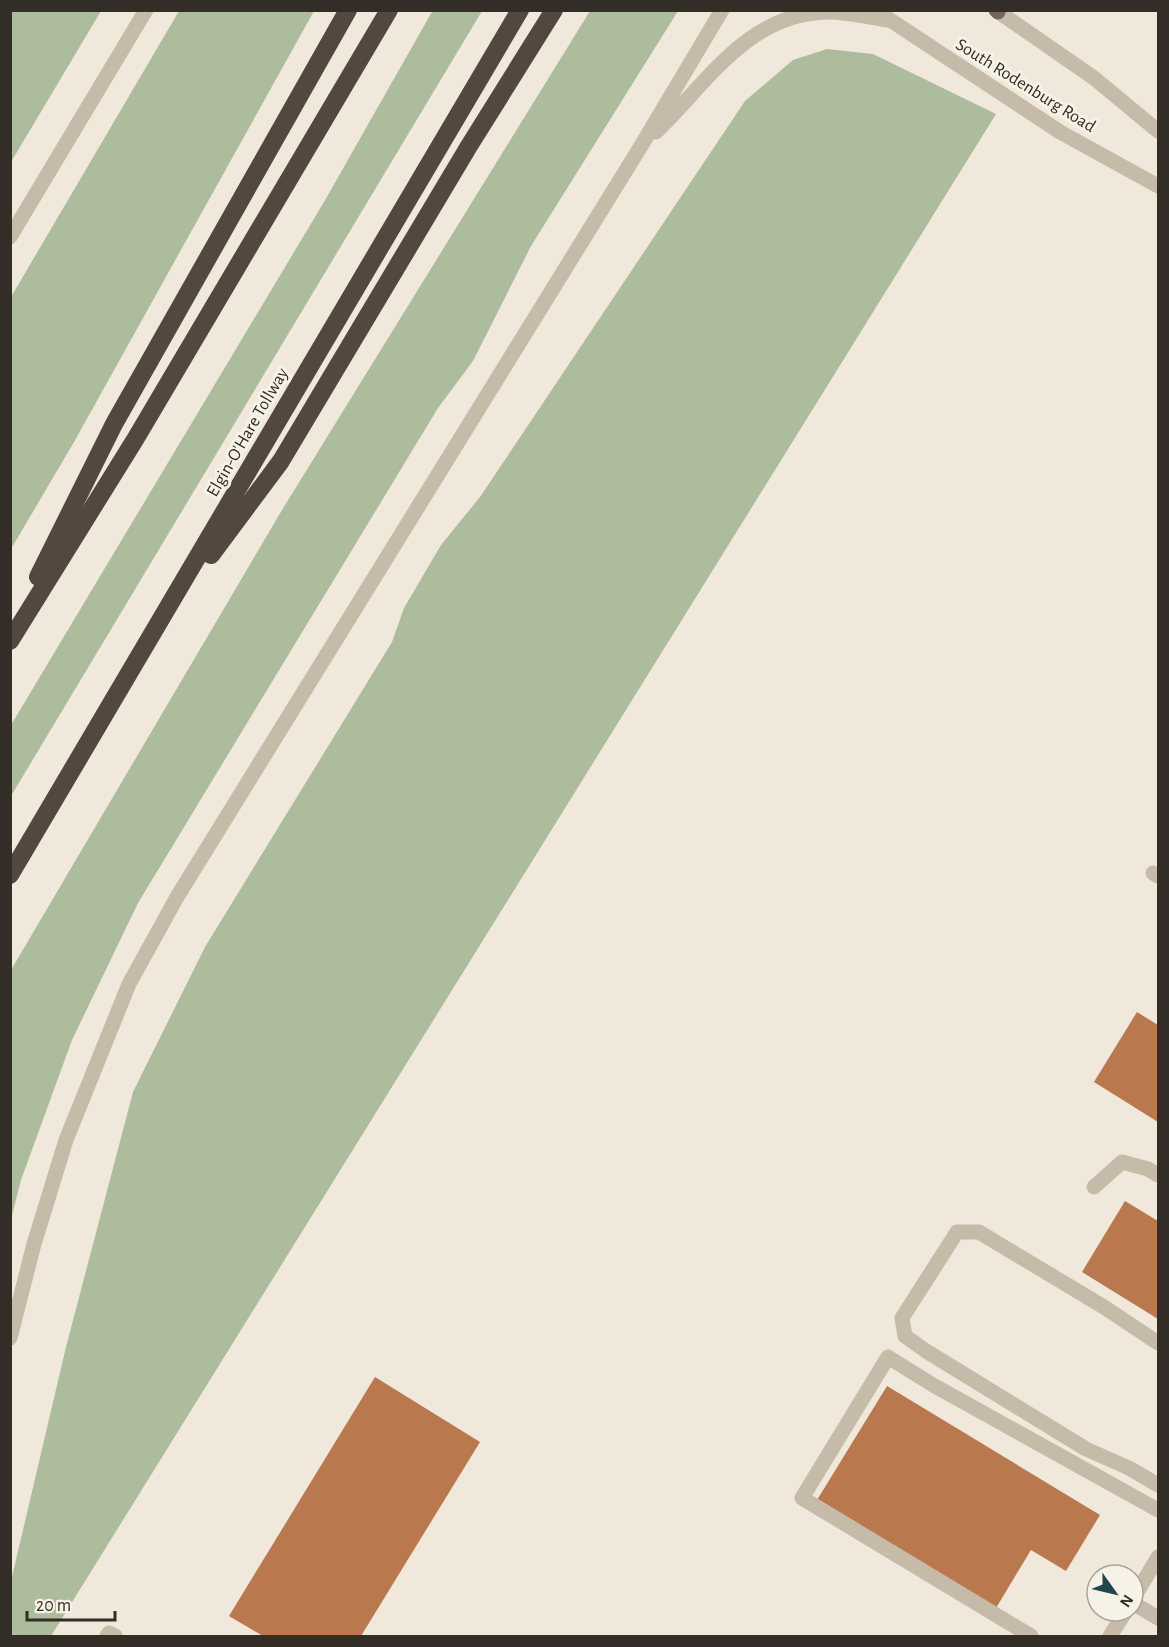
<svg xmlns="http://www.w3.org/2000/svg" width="1169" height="1647" viewBox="0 0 1169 1647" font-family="'Alegreya Sans',sans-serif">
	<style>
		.green { fill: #adbc9c }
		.building { fill: #ba784e }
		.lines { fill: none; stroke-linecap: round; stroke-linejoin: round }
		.minor { stroke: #c6baa8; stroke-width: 15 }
		.major { stroke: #74665a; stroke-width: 15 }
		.highway { stroke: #53483f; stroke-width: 18 }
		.labels { text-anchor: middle; stroke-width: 6; stroke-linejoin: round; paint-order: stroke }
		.street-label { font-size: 18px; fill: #332d27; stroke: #f7f2e7 }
	</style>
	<rect width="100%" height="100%" fill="#efe8db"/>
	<g class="green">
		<path d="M11,10l90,1 -90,151 -1,-151z"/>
		<path d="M433,10l49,1 -471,785v-71l313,-523z"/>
		<path d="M179,11h135l-240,431 -63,107v-252z"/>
		<path d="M590,11h88l-147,235 -58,115 -35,47 -300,495 -66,137 -51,140 -10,39v-249l271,-460z"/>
		<path d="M827,49l46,5 123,60 -945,1522h-40v-55l55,-234 67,-255 72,-145 187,-305 12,-34 37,-63 39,-48 265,-396 48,-41z"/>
	</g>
	<g class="building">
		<path d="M1137,1012l21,13v97l-64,-40z"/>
		<path d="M1125,1201l33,20v98l-76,-47z"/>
		<path d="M375,1377l105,65 -119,194h-98l-34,-20z"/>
		<path d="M887,1386l213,129 -34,56 -35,-21 -35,58 -179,-108z"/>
	</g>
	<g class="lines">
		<g class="minor">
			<path d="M875,10l185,122 98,54"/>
			<path d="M996,10l98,68 64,53"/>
			<path d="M656,132c52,-50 92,-119 172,-120 19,0 40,5 59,8"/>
			<path d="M10,237l136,-227"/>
			<path d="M1153,873l5,3"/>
			<path d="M1094,1187l28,-25 26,7 10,6"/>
			<path d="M10,1338l24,-94 32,-104 63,-156 48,-87 464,-751 81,-136"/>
			<path d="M1158,1343l-54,-36 -125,-75h-22l-55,86 3,18 21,15 160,98 43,19 29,17"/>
			<path d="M1133,1599l25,-42"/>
			<path d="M1133,1603l25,15"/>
			<path d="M107,1636l2,-3 6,3"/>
			<path d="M1031,1636l-229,-138 86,-141 45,28 225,125"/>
			<path d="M1110,1636l16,-25"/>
		</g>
		<path class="major" d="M996,10l2,2"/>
		<g class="highway">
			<path d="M211,555l70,-94 188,-315 85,-136"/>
			<path d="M38,577l76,-153 234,-414"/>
			<path d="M10,641l126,-203 253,-428"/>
			<path d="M10,875l510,-865"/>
		</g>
	</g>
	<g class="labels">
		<g class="street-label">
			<text transform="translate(1026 85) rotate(32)" y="6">South Rodenburg Road</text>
			<text transform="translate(247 432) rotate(-60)" y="6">Elgin-O'Hare Tollway</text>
		</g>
	</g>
	<rect width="1169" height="1647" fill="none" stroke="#332d27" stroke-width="24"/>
	<g transform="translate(1115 1593) rotate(124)"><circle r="28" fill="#f7f2e7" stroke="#a9a39a" stroke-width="1.5"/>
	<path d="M0-4.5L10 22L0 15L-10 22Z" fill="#214650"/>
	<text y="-9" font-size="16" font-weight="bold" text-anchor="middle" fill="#332d27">N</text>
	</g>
	<path d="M27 1611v9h88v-9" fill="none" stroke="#332d27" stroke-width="3"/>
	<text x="36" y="1611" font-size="18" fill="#332d27" stroke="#f7f2e7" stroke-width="4.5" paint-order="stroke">20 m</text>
</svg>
